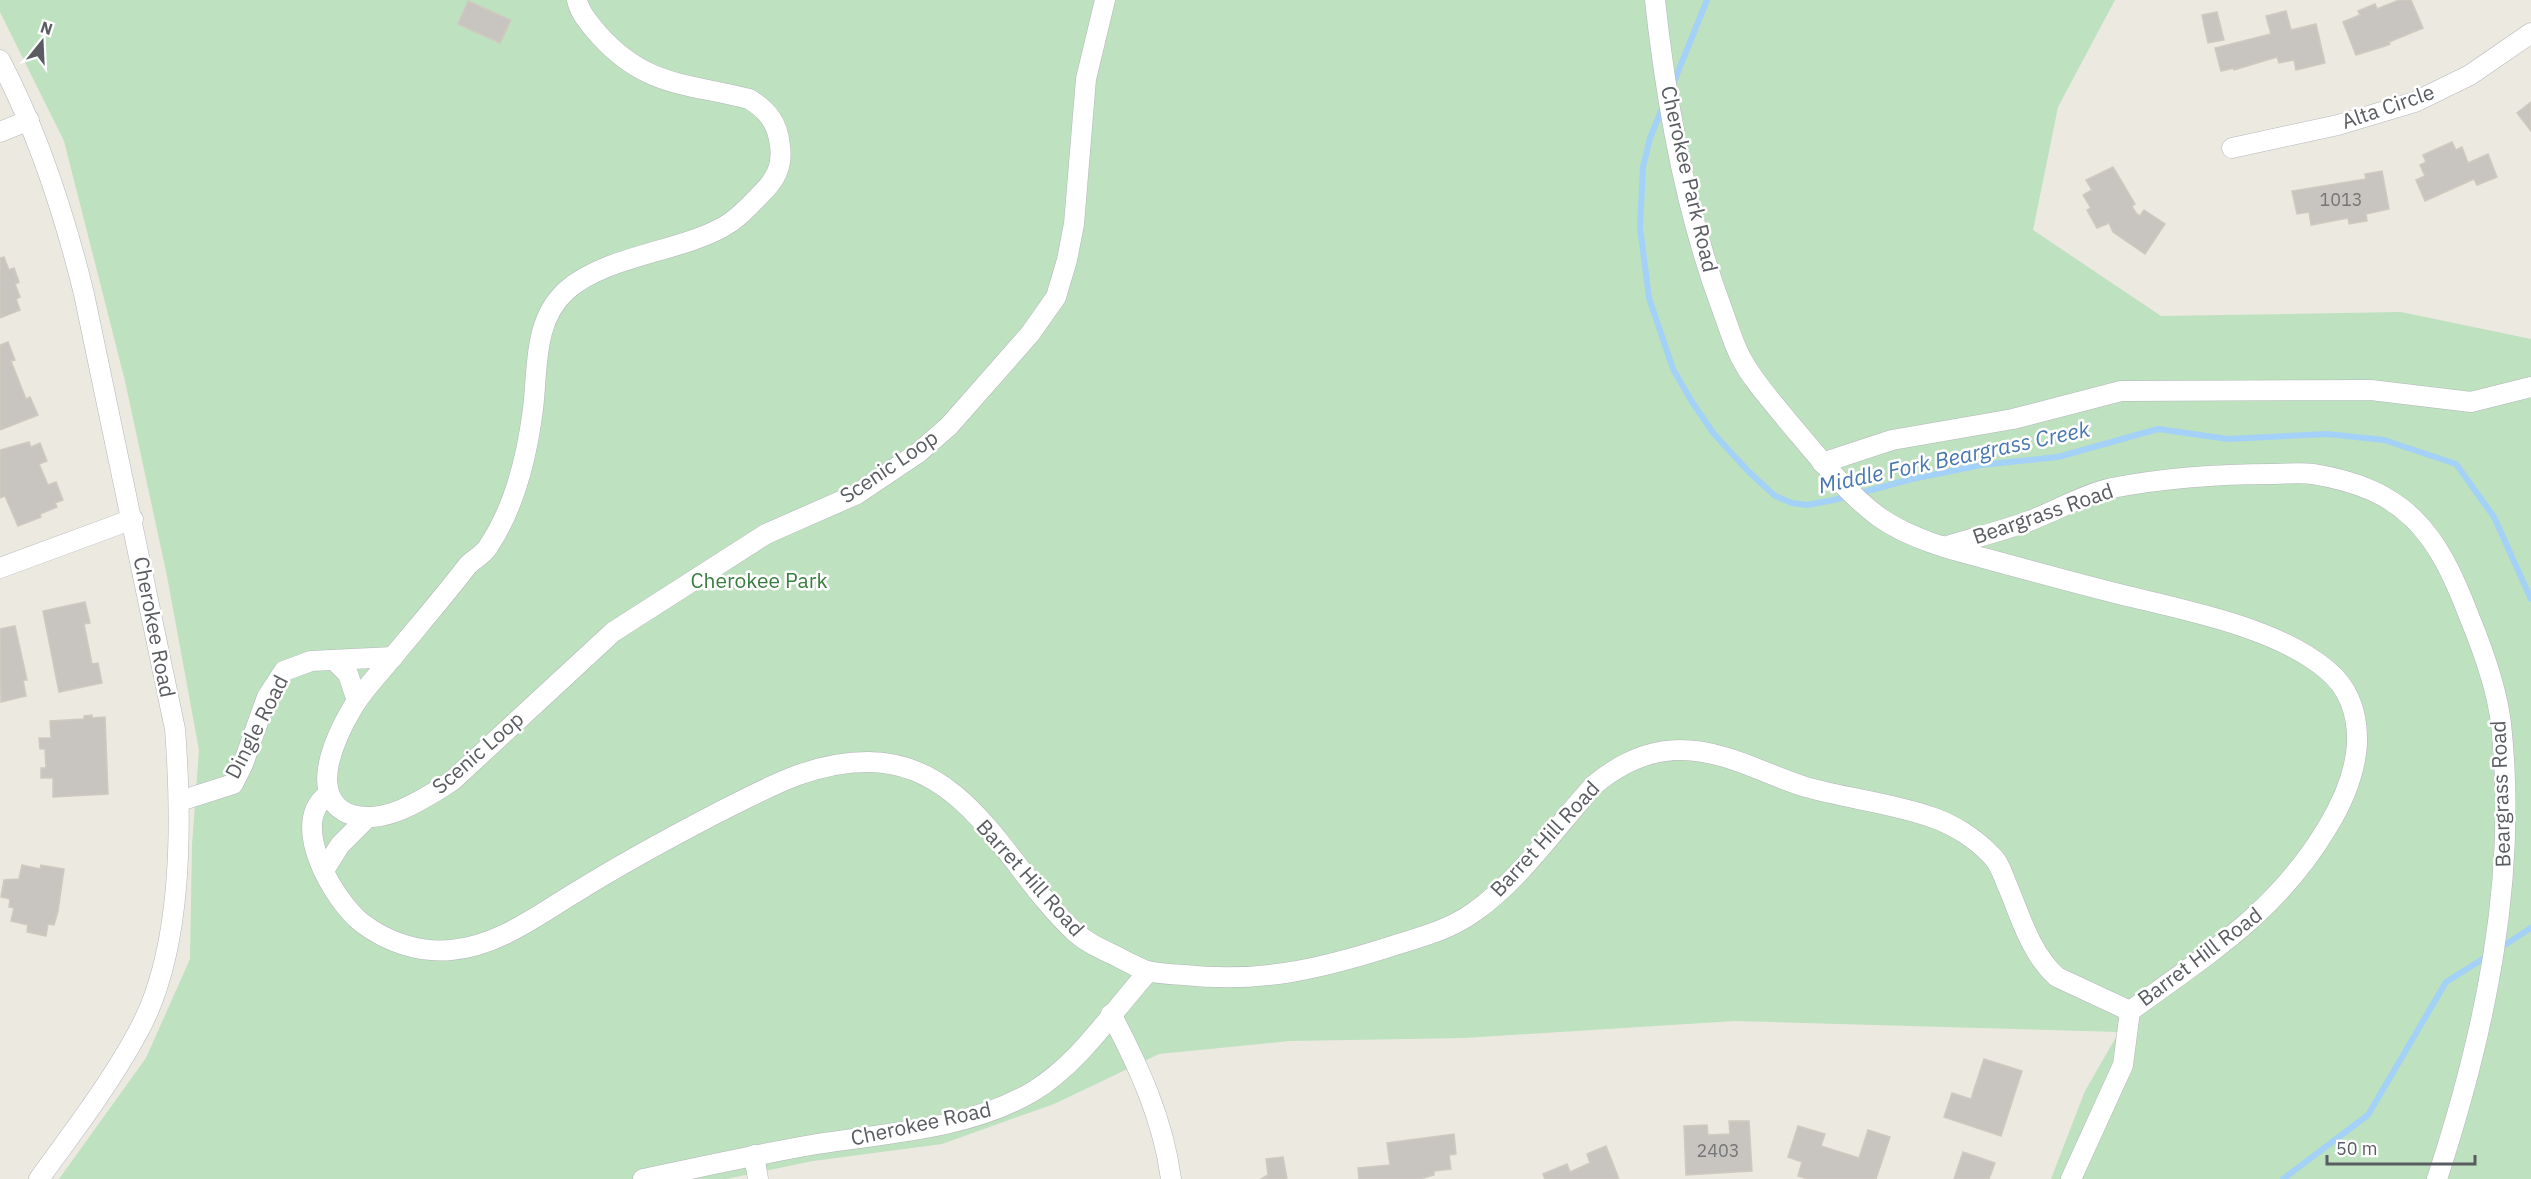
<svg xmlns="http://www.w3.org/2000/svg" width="2531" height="1179" viewBox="0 0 2531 1179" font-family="'IBM Plex Sans',sans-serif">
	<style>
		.green { fill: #bee1bf }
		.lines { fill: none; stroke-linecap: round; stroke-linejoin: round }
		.stream { stroke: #a4d1f7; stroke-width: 6 }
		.building { fill: #c8c5c0; stroke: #cfcabf; stroke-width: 1.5 }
		.street-casing { stroke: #b3b6ba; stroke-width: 21 }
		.street { stroke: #fff; stroke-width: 20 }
		.labels { text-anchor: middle; stroke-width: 5; stroke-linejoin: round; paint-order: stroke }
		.number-label { font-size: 18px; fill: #757678 }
		.street-label { font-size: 21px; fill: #595c60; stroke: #fff }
		.park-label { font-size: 21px; fill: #3a7e3f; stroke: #fff }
		.water-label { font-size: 22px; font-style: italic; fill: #4677b0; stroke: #fff }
	</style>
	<rect width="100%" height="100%" fill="#ebe9e0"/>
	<path class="green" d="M0,0h2115l-57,107 -25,123 128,86 240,-4 130,27v840h-480l34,-88 34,-59 -384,-11 -271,17 -174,3 -131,13 -105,50 -112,40 -129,17 -87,18h-667l87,-121 44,-99 2,-114 7,-95 -32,-174 -42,-195 -61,-240 -64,-129z"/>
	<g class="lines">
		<g class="stream">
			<path d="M1673,84l34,-84"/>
			<path d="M1664,104l-14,34 -7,29 -3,60 9,71 24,71 19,33 22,32 34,37 27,25 17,7 15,2 27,-5 78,-21 69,-14 77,-8 100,-28 70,10 99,-5 57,6 72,24 38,53 37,82"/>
			<path d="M2500,948l31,-20"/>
			<path d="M2283,1179l85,-64 78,-133 43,-27"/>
		</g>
	</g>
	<g class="building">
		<path d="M2399,0h12l12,28 -34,14 1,2 -5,2 -29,9 -13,-33 17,-7 -2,-4 17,-7 2,5z"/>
		<path d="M468,1l43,19 -11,23 -42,-19z"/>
		<path d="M2286,11l5,19 25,-6 9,39 -29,7 -2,-10 -15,3 -2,-6 -43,13v-2l-13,3 -6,-23 56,-14 -5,-18z"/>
		<path d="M2217,12l7,28 -16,3 -6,-28z"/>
		<path d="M2531,102v29l-14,-18z"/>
		<path d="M2452,142l4,8 6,-3 6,16 20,-9 9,23 -20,8 -3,-6 -49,22 -9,-21 9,-4 -5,-11 6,-3 -3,-7z"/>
		<path d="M2113,167l22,37 -3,2 4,7 4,3 4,-6 21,14 -20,30 -32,-22 -4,-9 -12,5 -10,-18 4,-2 -8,-13 9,-5 -6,-10z"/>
		<path d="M2382,171l7,38 -23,5 1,7 -18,3 -1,-6 -37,7 -2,-13 -12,2 -5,-23 74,-12 -1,-5z"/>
		<path d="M4,257l5,13 5,-2 4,11 1,3 -4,2 5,13 -4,2 4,11 -20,8v-60z"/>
		<path d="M8,342l7,18 -4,1 15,38 4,-2 8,18 -38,15v-85z"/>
		<path d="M29,442l2,5 9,-4 7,18 -8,3 9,21 8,-3 7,18 -8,3 2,4 -17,7 1,3 -23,9 -13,-30 -5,2v-48z"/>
		<path d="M85,602l5,21 -6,1 8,40 6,-1 4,20 -43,9 -16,-81z"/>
		<path d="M15,626l12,54h-4l3,16 -25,6 -1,-73z"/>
		<path d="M92,715v3l13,-1 3,77 -55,3v-19h-12v-10h5l-1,-19h-5l-1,-11h12l-1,-17 34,-2v-3z"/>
		<path d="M22,865l18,4 1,-4 23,4 -6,42 -4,14 -6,-1 -2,12 -19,-4 1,-7 -17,-4 3,-13 -5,-1 1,-8 -9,-2 3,-17 15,-1z"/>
		<path d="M1984,1059l38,12 -21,65 -57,-19 8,-24 19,6z"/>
		<path d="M1729,1121h20l3,50 -66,4 -2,-49 23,-1 1,10 22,-1z"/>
		<path d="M1798,1126l27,8 -4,12 38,12 9,-28 22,7 -14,42h-69l-9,-3 4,-14 -14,-5z"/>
		<path d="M1454,1134l2,20 -7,1 2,14 -17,2v4l-14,4h-61l-1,-11 32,-3 -3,-22z"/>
		<path d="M1606,1146l13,33h-74l-2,-5 24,-10 3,8 20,-9 -3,-9z"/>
		<path d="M1963,1152l32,11 -6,16h-35z"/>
		<path d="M1283,1157l4,22h-26l7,-4 -2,-16z"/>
	</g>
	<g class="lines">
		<g class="street-casing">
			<g id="street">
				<path d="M577,0c3,14 13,24 22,35 47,52 87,48 150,64 19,11 29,25 31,47 3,21 -5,34 -19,48 -12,12 -23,25 -38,33 -45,25 -117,29 -156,63 -34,30 -29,78 -34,119 -6,47 -18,98 -45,138 -4,7 -14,12 -20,18 -26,34 -54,66 -81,99 -12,14 -25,28 -34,43 -16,27 -46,87 -6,106 35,15 76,-14 105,-32l161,-149 153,-98 91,-40 61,-41 31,-27 81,-92 26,-37 11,-37 7,-36 12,-145 19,-79"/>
				<path d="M0,60c39,75 64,152 84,234l91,435c7,92 9,220 -37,303 -28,52 -65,100 -99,147"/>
				<path d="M0,132l29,-12"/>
				<path d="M2232,148l106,-23 77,-23 55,-27 61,-42"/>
				<path d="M1822,463l70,-23 121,-21 108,-28 250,-1 100,12 60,-15"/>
				<path d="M1944,547c29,-9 58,-16 85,-26 27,-10 55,-27 83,-33 52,-10 107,-14 160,-14 13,0 28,-2 41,0 93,15 124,58 156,142 14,34 28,72 32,108 17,154 -16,309 -64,455"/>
				<path d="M0,568l133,-49"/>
				<path d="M334,660l14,14 9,27"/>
				<path d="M329,794c-42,27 4,106 33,129 25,19 57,30 89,27 46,-4 84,-33 122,-56 48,-30 96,-56 146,-82 48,-24 93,-50 148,-50 102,-1 143,111 208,170 12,11 26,17 41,24 9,5 19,10 28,14 12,4 27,4 40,5 74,8 132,-5 202,-27 31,-10 62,-17 88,-36 47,-33 82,-85 120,-127 24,-20 54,-35 86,-35 45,0 84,24 126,37 42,12 87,16 128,31 20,7 42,21 57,37 9,8 12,21 17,32 13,31 23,67 49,90l73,34c77,-56 147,-99 197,-183 16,-26 28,-53 30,-84 1,-29 -7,-55 -30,-74 -49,-42 -142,-60 -204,-75 -44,-11 -88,-23 -132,-35 -38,-10 -79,-20 -112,-43 -36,-27 -64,-64 -93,-98 -16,-20 -33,-38 -45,-61 -8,-15 -13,-33 -19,-49 -36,-96 -56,-207 -67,-309"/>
				<path d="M180,801l53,-17 10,-20 24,-67 17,-26 27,-10 82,-4"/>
				<path d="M325,869l15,-24 27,-27"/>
				<path d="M1111,1014c28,53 52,105 60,165"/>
				<path d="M754,1155l4,24"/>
				<path d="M643,1179c58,-12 115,-25 174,-35 70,-11 152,-15 215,-52 47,-28 80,-80 116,-120"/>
				<path d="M2071,1179l52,-114 7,-54"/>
			</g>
		</g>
		<use href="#street" class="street"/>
	</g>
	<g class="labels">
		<g class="number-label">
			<text x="2341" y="206">1013</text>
			<text x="1718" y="1157">2403</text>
		</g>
		<g class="street-label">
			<text transform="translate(2388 107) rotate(-19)" y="7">Alta Circle</text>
			<text transform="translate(1689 179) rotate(77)" y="7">Cherokee Park Road</text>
			<text transform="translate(889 467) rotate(-34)" y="7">Scenic Loop</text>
			<text transform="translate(2043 514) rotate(-19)" y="7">Beargrass Road</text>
			<text transform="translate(154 627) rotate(79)" y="7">Cherokee Road</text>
			<text transform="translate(257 727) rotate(-63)" y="7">Dingle Road</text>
			<text transform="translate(478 753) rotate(-41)" y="7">Scenic Loop</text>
			<text transform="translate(2501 794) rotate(-92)" y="7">Beargrass Road</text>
			<text transform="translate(1545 839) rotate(-47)" y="7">Barret Hill Road</text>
			<text transform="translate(1030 878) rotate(48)" y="7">Barret Hill Road</text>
			<text transform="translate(2200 957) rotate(-37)" y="7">Barret Hill Road</text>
			<text transform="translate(921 1124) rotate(-12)" y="7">Cherokee Road</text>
		</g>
		<g class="park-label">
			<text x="759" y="588">Cherokee Park</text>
		</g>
		<g class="water-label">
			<text transform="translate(1954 457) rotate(-12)" y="8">Middle Fork Beargrass Creek</text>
		</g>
	</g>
	<g transform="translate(42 42) rotate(18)" stroke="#ffffff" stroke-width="4.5" paint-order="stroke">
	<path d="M0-4.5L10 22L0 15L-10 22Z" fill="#595c60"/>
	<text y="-9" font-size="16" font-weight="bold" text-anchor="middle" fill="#595c60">N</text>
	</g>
	<path d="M2327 1155v9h148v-9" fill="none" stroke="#595c60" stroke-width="3"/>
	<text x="2336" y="1155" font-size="18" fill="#595c60" stroke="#ffffff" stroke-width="4.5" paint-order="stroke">50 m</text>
</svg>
